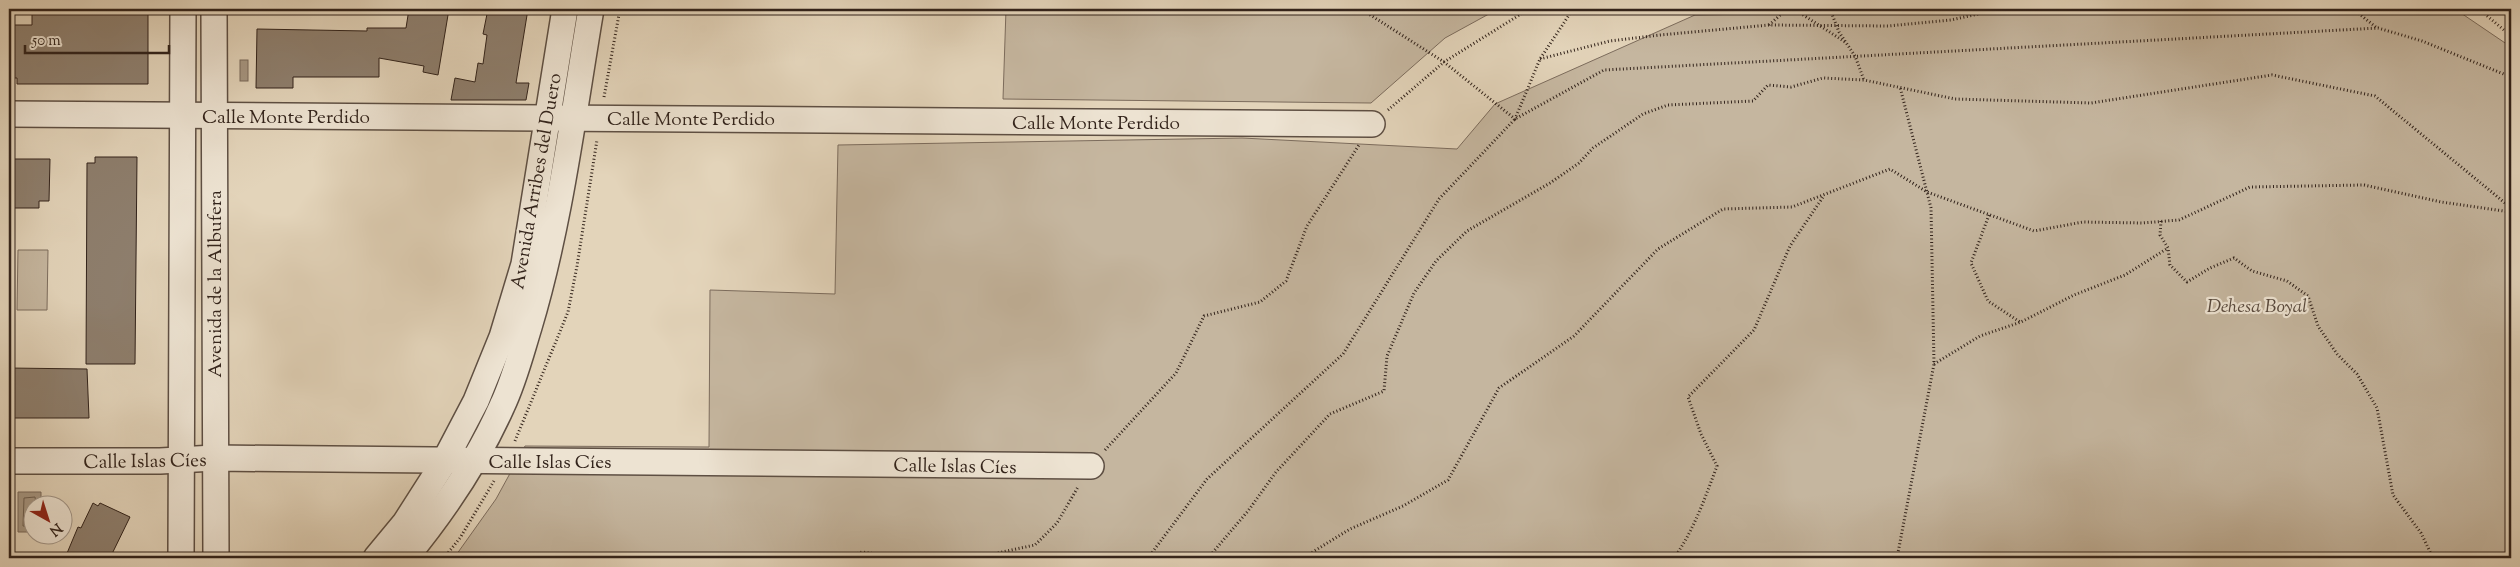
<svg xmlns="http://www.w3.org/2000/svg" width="2520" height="567" viewBox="0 0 2520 567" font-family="'Sorts Mill Goudy',serif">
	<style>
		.green { fill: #c5b69f; stroke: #7c6c5d }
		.water { fill: #a79884; stroke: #78695a }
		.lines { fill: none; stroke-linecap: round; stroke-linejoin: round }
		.shore { stroke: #6c5e50; stroke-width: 1 }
		.building { fill: #8e7f6e; stroke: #32231b }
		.minor-casing { stroke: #5e4f43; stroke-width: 28 }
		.path { stroke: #32231b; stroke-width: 3; stroke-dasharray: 1 2.5; stroke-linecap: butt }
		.minor { stroke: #ede3d2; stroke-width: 25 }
		.labels { text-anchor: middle; stroke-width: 4.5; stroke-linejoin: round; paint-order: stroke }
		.street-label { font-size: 19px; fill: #32231b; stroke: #ede3d2 }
		.park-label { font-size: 19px; font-style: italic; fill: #57483c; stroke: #ede3d2 }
	</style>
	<rect width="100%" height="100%" fill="#e3d4ba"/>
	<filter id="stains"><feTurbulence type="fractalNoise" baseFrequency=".004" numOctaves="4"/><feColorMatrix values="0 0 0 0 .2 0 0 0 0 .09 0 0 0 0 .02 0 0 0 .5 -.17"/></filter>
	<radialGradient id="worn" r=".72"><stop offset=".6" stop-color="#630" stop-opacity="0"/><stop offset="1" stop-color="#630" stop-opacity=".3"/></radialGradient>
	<g class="green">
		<path d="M1006,9h492l-53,29 -74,65 -368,-4z"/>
		<path d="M2047,9h408l56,38v511h-2057l42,-59 29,-53 184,1 1,-157 125,4 3,-149 404,-7 215,11 38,-45 200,-89z"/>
		<path d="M18,250h30l-1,60h-30z"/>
	</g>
	<g class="water">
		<rect x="240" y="60" width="8" height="21"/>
		<path d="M18,492h23v12h-9v28h-14z"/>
	</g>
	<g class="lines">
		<path class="shore" d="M32,527l-9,-1 1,-28 11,-1 1,7"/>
	</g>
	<g class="building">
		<path d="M32,9h116v75h-131v-6h-8v-53h23z"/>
		<path d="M409,9h40l-11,66 -15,-3 1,-6 -45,-8v19h-86v11h-37l1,-59 110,2v-3h39z"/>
		<path d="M488,9h40l-12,74h13l-3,17h-75l4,-22 20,4 3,-19 5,1 4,-29 -4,-1z"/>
		<path d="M95,157h42l-2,207h-49l1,-201h8z"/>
		<path d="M9,159h41l-1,42h-10v7h-30z"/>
		<path d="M9,368l78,1 2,49h-80z"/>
		<path d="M93,503l5,3 2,-3 30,14 -20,41h-45l13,-31 3,1z"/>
	</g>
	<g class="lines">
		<g class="minor-casing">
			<g id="minor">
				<path d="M214,9l2,549"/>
				<path d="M9,114l1363,10"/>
				<path d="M9,461h151l54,-3 877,8"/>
				<path d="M181,558l2,-549"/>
				<path d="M376,558l29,-35 39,-61 32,-61 26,-64 22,-73 41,-255"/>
				<path d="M405,558c37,-45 73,-98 97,-152 12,-25 19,-53 27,-79 31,-103 44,-212 62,-318"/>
			</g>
		</g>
		<g class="path">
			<path d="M1361,9l83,53 71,57 25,-60 33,-50"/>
			<path d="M1794,9l51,33"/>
			<path d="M1830,9l9,23 16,24 9,24"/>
			<path d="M2353,9l24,19"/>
			<path d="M2458,9h20"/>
			<path d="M2479,9l32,27"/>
			<path d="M1769,25l18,-16"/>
			<path d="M1540,59l70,-18 50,-6 109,-10 119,1 63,-6 50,-11"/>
			<path d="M604,97l16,-88"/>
			<path d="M1388,110l56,-48 85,-53"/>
			<path d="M1989,215l-18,48 17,38 32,21"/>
			<path d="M2161,221l-1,14 8,13 2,17 17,17 23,-14 24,-10 18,13 35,10 21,15 10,30 19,28 20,20 20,34 16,87 28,38 12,25"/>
			<path d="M1934,364l46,-28 41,-14 53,-27 51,-20 43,-27"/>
			<path d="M515,441l53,-129 9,-46 20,-126"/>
			<path d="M1105,450l71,-77 28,-57 56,-14 26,-21 21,-55 52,-81"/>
			<path d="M444,558l16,-20 34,-57"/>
			<path d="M844,558l18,-6 46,6"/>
			<path d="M974,558l61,-13 22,-22 21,-36"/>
			<path d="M1148,558l59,-79 136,-125 96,-155 76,-80 89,-49 774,-42 44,13 89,36"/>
			<path d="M1208,558l40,-47 28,-39 54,-58 54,-23 3,-35 27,-63 22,-32 31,-30 83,-48 29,-20 14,-15 50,-34 25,-9 85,-4 15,-16 23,2 32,-9 41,2 91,19 136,4 181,-28 103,21 130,107 6,2"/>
			<path d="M1303,558l47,-29 53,-23 45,-26 51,-92 75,-52 84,-87 65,-40 69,-2 98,-38 37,23 107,39 49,-9 59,1 37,-3 71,-33 114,-2 77,17 70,10"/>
			<path d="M1674,558c20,-28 31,-60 43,-92l-16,-32 -13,-37 66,-67 36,-84 33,-49"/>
			<path d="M1897,558l37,-194 -3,-156 -31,-121"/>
		</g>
		<use href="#minor" class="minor"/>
	</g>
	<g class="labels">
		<g class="street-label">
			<text x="286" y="123">Calle Monte Perdido</text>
			<text x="691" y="125">Calle Monte Perdido</text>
			<text x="1096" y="129">Calle Monte Perdido</text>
			<text transform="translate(535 181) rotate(-80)" y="7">Avenida Arribes del Duero</text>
			<text transform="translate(214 284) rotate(-90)" y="7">Avenida de la Albufera</text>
			<text transform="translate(145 460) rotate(-1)" y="7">Calle Islas Cíes</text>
			<text x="550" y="468">Calle Islas Cíes</text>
			<text transform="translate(955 465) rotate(1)" y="7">Calle Islas Cíes</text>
		</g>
		<g class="park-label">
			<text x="2257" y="312">Dehesa Boyal</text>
		</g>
	</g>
	<rect width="2520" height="567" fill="none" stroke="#e3d4ba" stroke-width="30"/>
	<rect x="10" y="10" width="2500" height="547" fill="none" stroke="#32231b" stroke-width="2.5"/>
	<rect x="15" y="15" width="2490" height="537" fill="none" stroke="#32231b"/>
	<g transform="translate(48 520) rotate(141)"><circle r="24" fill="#ede3d2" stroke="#a29689"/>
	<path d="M0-4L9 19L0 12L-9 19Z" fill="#8f2418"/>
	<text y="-8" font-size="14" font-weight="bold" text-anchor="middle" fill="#32231b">N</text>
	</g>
	<path d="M25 45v8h144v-8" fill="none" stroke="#32231b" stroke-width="2.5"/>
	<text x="32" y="45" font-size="15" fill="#32231b" stroke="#ede3d2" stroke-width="4" paint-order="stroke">50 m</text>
	<rect width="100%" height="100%" filter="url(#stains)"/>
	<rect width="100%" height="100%" fill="url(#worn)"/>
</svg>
